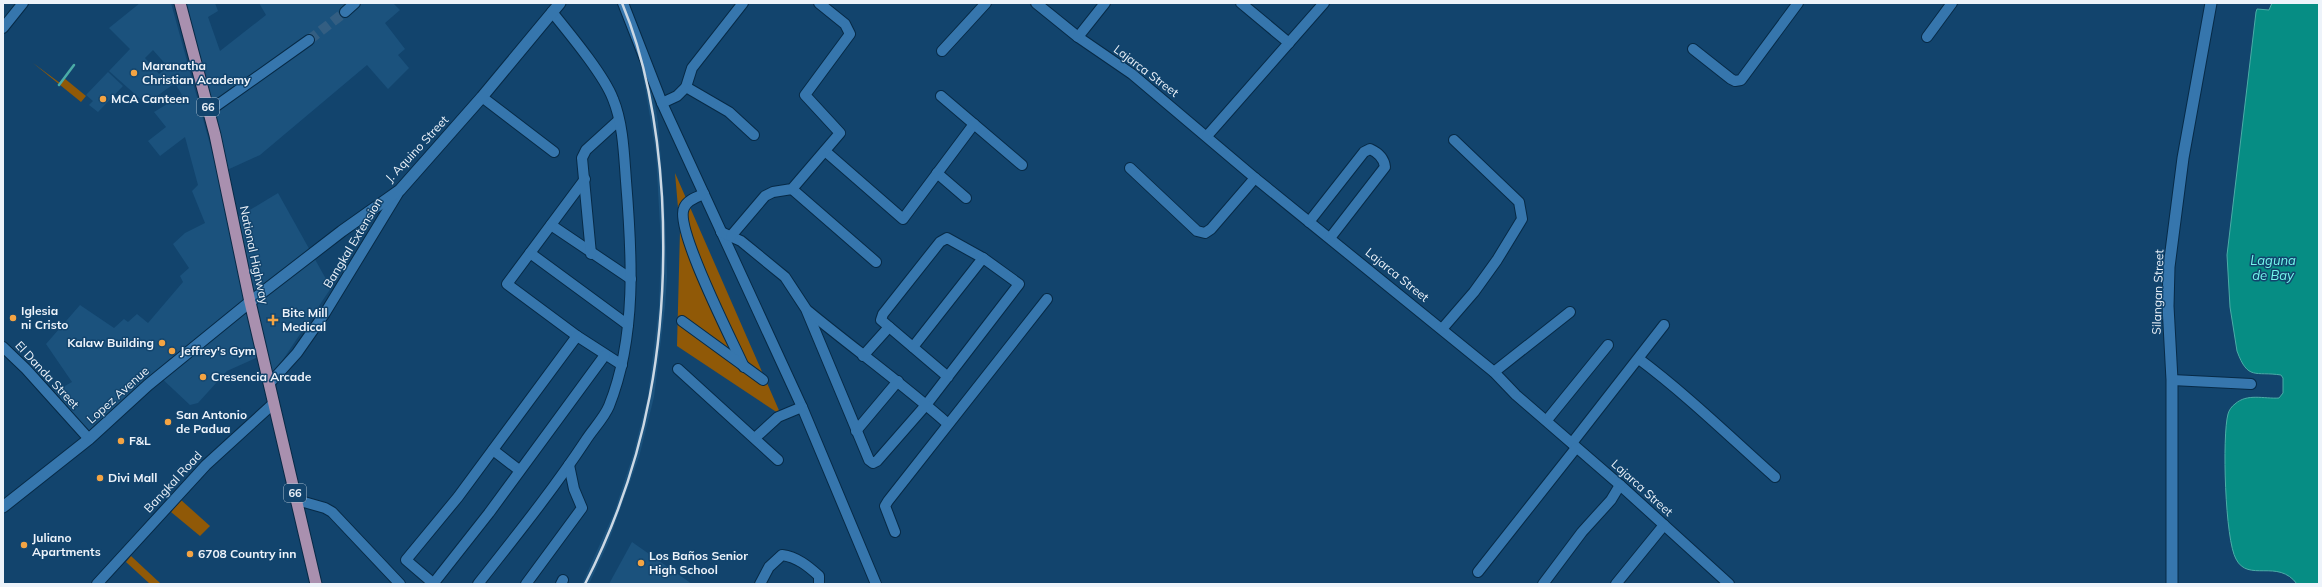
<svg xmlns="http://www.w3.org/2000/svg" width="2322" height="587" viewBox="0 0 2322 587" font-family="Mulish,sans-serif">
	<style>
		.built { fill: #1b527d; fill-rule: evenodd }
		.green { fill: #905907 }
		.water { fill: #068d84; stroke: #4baca7 }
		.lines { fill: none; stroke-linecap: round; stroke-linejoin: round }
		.stream { stroke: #4baca7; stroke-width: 2.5 }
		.minor-tunnel { stroke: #335e82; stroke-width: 10; stroke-dasharray: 10 5; stroke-linecap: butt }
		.minor-casing { stroke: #072a46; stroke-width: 12 }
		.tertiary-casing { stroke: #072a46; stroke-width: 13 }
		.secondary-casing { stroke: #072a46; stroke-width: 13 }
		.primary-casing { stroke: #072a46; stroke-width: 13 }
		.minor { stroke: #3676ad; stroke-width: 10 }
		.tertiary { stroke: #3676ad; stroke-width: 11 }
		.secondary { stroke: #3676ad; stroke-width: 11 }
		.primary { stroke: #a990af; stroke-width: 11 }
		.rail { stroke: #cbd8e4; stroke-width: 2.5 }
		.poi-dot { fill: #f4a443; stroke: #12446d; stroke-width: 1.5 }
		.labels { text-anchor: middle; stroke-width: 3; stroke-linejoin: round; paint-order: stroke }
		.shield { fill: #12446d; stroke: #abbed0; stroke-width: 1 }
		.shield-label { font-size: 11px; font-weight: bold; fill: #edf3fa }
		.poi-label { font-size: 12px; font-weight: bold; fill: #edf3fa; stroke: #12446d; text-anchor: start }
		.street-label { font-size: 12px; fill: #edf3fa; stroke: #12446d }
		.water-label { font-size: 13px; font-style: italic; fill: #75f9ed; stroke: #12446d }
	</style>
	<rect width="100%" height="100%" fill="#12446d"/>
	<g class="built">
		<path d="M140,3h31l46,167 41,187 -31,14 -29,32 -8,2 -33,-31 -68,62 -40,-41 23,-13 -26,-38 34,-39 34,23 10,-9 4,3 9,-8 11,9 35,-41 -3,-6 9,-8 -16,-24 12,-11 20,-10 -13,-32 6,-6 -13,-48 -25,19 -12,-15 18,-14 -12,-15 28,-17 -7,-12 -29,21 -37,-33 21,-22 -21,-21zM153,50l15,17 -9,7 -14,-16z"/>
		<path d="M182,3h33l3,8 -10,6 12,34 46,-36 -7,-12h134l7,7 -15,13 20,26 -7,6 11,13 -21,21 -21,-24 -107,90 -33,15z"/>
		<path d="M626,18l22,49 10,55 7,92 2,62 -2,31 -11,90 -15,60 -31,86 -19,41h-7l32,-71 19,-58 15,-59 11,-89 2,-62 -5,-92 -14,-84z"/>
		<path d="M108,72l15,14 -25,26 -9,-7 4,-4 -7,-6z"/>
		<path d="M278,193l53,95 -59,88 -17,-70 -17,-89z"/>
		<path d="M632,542l60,42h-83z"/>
	</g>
	<g class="green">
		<path d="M33,63l27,20 4,-5 22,18 -5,6z"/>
		<path d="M675,173l106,242 -104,-69 3,-115z"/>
		<path d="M181,500l29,26 -10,10 -29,-24z"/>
		<path d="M131,556l29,27 -1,1h-9l-24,-22z"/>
	</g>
	<path class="water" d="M2272,3h47v581h-22c-19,-26 -49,-1 -61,-25 -11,-19 -14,-123 -8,-145 1,-4 4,-8 7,-10 12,-11 29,-5 44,-6l4,-5v-15l-2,-3c-26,-4 -33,6 -44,-24l-7,-44 -3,-52 29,-243 1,-3 12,1z"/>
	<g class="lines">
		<path class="stream" d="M59,85l15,-20"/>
		<path class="minor-tunnel" d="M309,40l36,-28"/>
		<g class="minor-casing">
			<g id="minor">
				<path d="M623,3l39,100 140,304 74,177"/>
				<path d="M1036,3l42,34 54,37 123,104 239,194 22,23 104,90 109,99"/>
				<path d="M1241,3l48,40"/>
				<path d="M345,12l10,-9"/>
				<path d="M3,28l20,-25"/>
				<path d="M1078,37l27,-34"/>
				<path d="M1927,37l25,-34"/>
				<path d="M1693,49l38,30 4,2 6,-1 57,-77"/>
				<path d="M942,51l44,-48"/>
				<path d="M686,87l43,25 25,23"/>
				<path d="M941,96l81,69"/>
				<path d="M482,97l72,55"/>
				<path d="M662,103l15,-7 9,-9 6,-19 51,-65"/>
				<path d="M209,111l100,-71"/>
				<path d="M1207,136l117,-133"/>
				<path d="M825,151l78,68 71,-95"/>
				<path d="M1130,168l67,63 8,2 6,-4 44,-51"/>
				<path d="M937,173l29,25"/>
				<path d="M585,179l-78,105 70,52 45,29"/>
				<path d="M792,189l84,73"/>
				<path d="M704,194c-7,3 -17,6 -20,14 -10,20 49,134 60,159"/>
				<path d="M1309,222l55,-70 6,-3c9,4 14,9 15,18l-55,71"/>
				<path d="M551,225l80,54"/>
				<path d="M721,232l20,9 44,36 21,32 63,151 4,3 4,-2 49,-56 93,-121 -36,-26 -36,-20 -7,4 -57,72 -2,6 67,57"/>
				<path d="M731,236l34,-40 8,-4 19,-3 48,-56 -35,-38 45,-61 -5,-10 -26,-21"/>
				<path d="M530,253l98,72"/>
				<path d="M591,254l-9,-96 4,-8 33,-30"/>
				<path d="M808,311c46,38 95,73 140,113"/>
				<path d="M682,321l81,59"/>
				<path d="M1442,329l32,-37 23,-32 25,-41 -3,-17 -65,-62"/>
				<path d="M3,347l23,22 63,70"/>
				<path d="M913,347l70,-89"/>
				<path d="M863,356l26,-29"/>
				<path d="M1639,359c48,36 91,78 136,118"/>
				<path d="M678,369l100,91"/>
				<path d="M1494,372l76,-60"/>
				<path d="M2172,380l79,4"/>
				<path d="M269,384l28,-31 28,-40 75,-123"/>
				<path d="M1547,420l61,-75"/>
				<path d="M856,431l42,-50"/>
				<path d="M755,438l23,-21 24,-10"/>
				<path d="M1572,443l92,-118"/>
				<path d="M493,450l26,20"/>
				<path d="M297,500l28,8 7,4 68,72"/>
				<path d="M895,532l-10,-26 3,-5 159,-202"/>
				<path d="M1478,572l98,-124"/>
				<path d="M97,584l109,-119 68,-62"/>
				<path d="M433,584l56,-71 116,-158"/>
				<path d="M434,584l-28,-24 52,-63 119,-161"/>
				<path d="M478,584c37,-47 75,-94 108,-144 7,-11 18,-22 23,-34 28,-70 23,-152 17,-225 -2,-27 -3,-58 -13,-82 -9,-24 -44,-66 -61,-87"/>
				<path d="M526,584l56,-76 -8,-19 -5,-24"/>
				<path d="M561,584l2,-4"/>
				<path d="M760,584l9,-17 13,-12c15,2 26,11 37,21v8"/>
				<path d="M1543,584l39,-52 29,-32 9,-15"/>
				<path d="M1616,584l48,-59"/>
			</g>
		</g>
		<g class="tertiary-casing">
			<g id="tertiary">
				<path d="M250,302l92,-71 58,-41 82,-93 78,-94"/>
				<path d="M2172,584v-204l-4,-74 1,-39 14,-109 28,-155"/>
			</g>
		</g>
		<g class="secondary-casing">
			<path id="secondary" d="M3,507l86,-68 59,-54 102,-83"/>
		</g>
		<g class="primary-casing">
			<path id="primary" d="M180,3l35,132 35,167 66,282"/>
		</g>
		<use href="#minor" class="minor"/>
		<use href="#tertiary" class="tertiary"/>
		<use href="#secondary" class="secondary"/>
		<use href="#primary" class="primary"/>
		<path class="rail" d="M585,584c63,-123 84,-249 77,-387 -4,-66 -14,-132 -40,-194"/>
	</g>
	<g class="poi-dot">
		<circle cx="134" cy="73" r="4"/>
		<circle cx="103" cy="99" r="4"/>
		<circle cx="13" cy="318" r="4"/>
		<path d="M271 314h4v4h4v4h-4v4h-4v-4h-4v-4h4z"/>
		<circle cx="162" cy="343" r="4"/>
		<circle cx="172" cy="351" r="4"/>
		<circle cx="203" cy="377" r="4"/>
		<circle cx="168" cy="422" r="4"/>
		<circle cx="121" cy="441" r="4"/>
		<circle cx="100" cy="478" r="4"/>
		<circle cx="24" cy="545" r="4"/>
		<circle cx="190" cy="554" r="4"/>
		<circle cx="641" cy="563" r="4"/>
	</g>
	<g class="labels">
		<g class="shield">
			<rect x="197" y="98" width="22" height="18" rx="3"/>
			<rect x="284" y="484" width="22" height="18" rx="3"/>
		</g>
		<g class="shield-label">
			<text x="208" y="111">66</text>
			<text x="295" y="497">66</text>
		</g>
		<g class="poi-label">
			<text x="142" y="70">Maranatha<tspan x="142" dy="14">Christian Academy</tspan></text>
			<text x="111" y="103">MCA Canteen</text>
			<text x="21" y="315">Iglesia<tspan x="21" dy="14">ni Cristo</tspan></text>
			<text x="282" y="317">Bite Mill<tspan x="282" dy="14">Medical</tspan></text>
			<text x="154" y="347" text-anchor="end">Kalaw Building</text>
			<text x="180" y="355">Jeffrey's Gym</text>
			<text x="211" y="381">Cresencia Arcade</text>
			<text x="176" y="419">San Antonio<tspan x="176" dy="14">de Padua</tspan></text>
			<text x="129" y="445">F&amp;L</text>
			<text x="108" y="482">Divi Mall</text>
			<text x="32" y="542">Juliano<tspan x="32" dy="14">Apartments</tspan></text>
			<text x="198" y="558">6708 Country inn</text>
			<text x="649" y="560">Los Baños Senior<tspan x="649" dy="14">High School</tspan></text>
		</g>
		<g class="street-label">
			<text transform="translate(1146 71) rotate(37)" y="4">Lajarca Street</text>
			<text transform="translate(417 149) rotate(-47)" y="4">J. Aquino Street</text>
			<text transform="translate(353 243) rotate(-59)" y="4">Bangkal Extension</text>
			<text transform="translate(254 255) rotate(78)" y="4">National Highway</text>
			<text transform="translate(1397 275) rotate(39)" y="4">Lajarca Street</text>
			<text transform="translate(2158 292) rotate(-88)" y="4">Silangan Street</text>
			<text transform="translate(47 375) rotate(47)" y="4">El Danda Street</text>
			<text transform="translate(118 395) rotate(-42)" y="4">Lopez Avenue</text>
			<text transform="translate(173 482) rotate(-47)" y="4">Bangkal Road</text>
			<text transform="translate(1642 488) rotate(42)" y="4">Lajarca Street</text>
		</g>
		<g class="water-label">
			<text x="2273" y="265">Laguna<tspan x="2273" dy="15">de Bay</tspan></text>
		</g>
	</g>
	<rect width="2322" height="587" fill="none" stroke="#edf3fa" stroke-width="8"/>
</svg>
